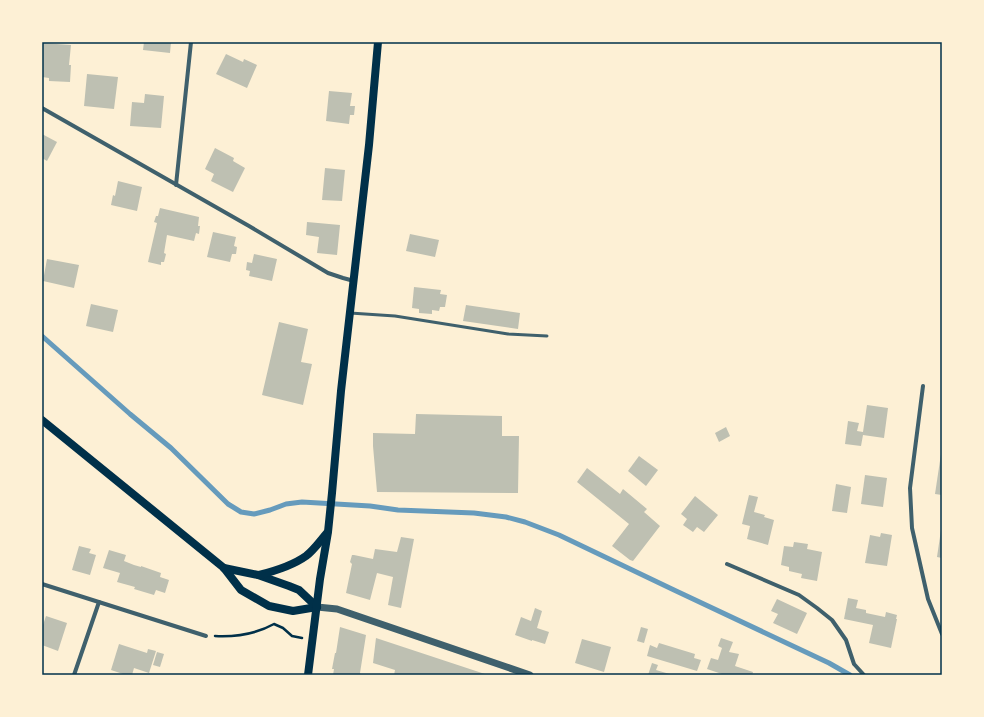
<svg xmlns="http://www.w3.org/2000/svg" width="984" height="717" viewBox="0 0 984 717" font-family="'Libre Baskerville',serif">
	<style>
		.lines { fill: none; stroke-linecap: round; stroke-linejoin: round }
		.stream { stroke: #669bbc; stroke-width: 5 }
		.building { fill: #bec0b2 }
		.path { stroke: #003049; stroke-width: 2.5 }
		.service { stroke: #3f606c; stroke-width: 3 }
		.minor { stroke: #3f606c; stroke-width: 4 }
		.tertiary { stroke: #3f606c; stroke-width: 7 }
		.secondary { stroke: #003049; stroke-width: 8 }
		.neatline { fill: none; stroke: #003049; stroke-width: 1.5 }
	</style>
	<rect width="100%" height="100%" fill="#fdf0d5"/>
	<g class="lines">
		<path class="stream" d="M42,336l88,78 41,34 57,56 13,8 13,2 16,-4 16,-6 16,-2 68,4 28,4 76,3 32,4 19,5 34,13 115,55 155,73 21,12"/>
	</g>
	<g class="building">
		<path d="M144,42h27l-1,11 -27,-3z"/>
		<path d="M42,43l29,2 -2,20h2l-1,17 -21,-1v-3l-7,-1z"/>
		<path d="M226,54l17,8 1,-3 13,6 -10,23 -31,-14z"/>
		<path d="M87,74l31,3 -4,32 -30,-3z"/>
		<path d="M329,91l23,2 -2,13h5l-1,9h-4l-1,9 -23,-3z"/>
		<path d="M145,94l19,2 -3,32 -31,-2 2,-24 12,1z"/>
		<path d="M42,134l15,8 -10,19 -5,-3z"/>
		<path d="M215,148l19,10 -1,3 12,7 -12,24 -22,-11 3,-7 -9,-5z"/>
		<path d="M325,168l20,2 -3,31 -20,-1z"/>
		<path d="M118,181l24,6 -5,24 -26,-6 2,-10 2,1z"/>
		<path d="M160,208l39,9 -1,9h2l-1,8 -3,-1 -2,8 -27,-6 -3,18 2,1 -2,8h-3v3l-13,-3 9,-39 -3,-1 2,-6h2z"/>
		<path d="M307,222l33,3 -3,30 -20,-2 2,-16 -13,-2z"/>
		<path d="M213,232l23,5 -2,9 3,1 -1,7h-4l-2,8 -23,-5z"/>
		<path d="M410,234l29,6 -4,17 -29,-6z"/>
		<path d="M254,254l23,5 -5,22 -23,-5 1,-5 -4,-1 1,-8 5,1z"/>
		<path d="M47,259l32,6 -5,23 -31,-7z"/>
		<path d="M414,287l27,3 -1,4 7,1 -2,12h-5l-1,4 -7,-1v4l-13,-1v-4l-7,-1z"/>
		<path d="M91,304l27,6 -5,22 -27,-6z"/>
		<path d="M466,305l54,8 -2,16 -55,-8z"/>
		<path d="M279,322l29,7 -7,33 11,2 -9,41 -41,-10z"/>
		<path d="M867,405l21,3 -4,30 -21,-3 -2,11 -16,-2 3,-23 11,2 -2,8 6,1z"/>
		<path d="M416,414l86,2v20h17l-1,57 -141,-1 -4,-46v-13l42,1z"/>
		<path d="M726,427l4,9 -11,6 -4,-9z"/>
		<path d="M941,454l1,1v40l-7,-1z"/>
		<path d="M639,456l19,14 -12,16 -18,-15z"/>
		<path d="M587,468l33,26 3,-5 24,20 -3,3 16,14 -27,35 -3,-1 -18,-14 17,-22 -52,-42z"/>
		<path d="M865,475l22,3 -4,29 -22,-3z"/>
		<path d="M836,484l15,3 -4,26 -15,-2z"/>
		<path d="M749,495l9,2 -4,15 11,3 -1,2 10,3 -6,25 -21,-6 3,-13 -8,-2z"/>
		<path d="M695,496l23,19 -14,17 -7,-5 -4,5 -10,-7 4,-6 -6,-5z"/>
		<path d="M941,530h1v28l-5,-1z"/>
		<path d="M881,533l11,2 -5,31 -22,-3 5,-28 10,2z"/>
		<path d="M401,537l13,2 -13,69 -13,-3 5,-28 -16,-4 -7,27 -24,-7 6,-29 -2,-2 2,-7h2l19,4 2,-10 22,3z"/>
		<path d="M794,542l14,2 -1,5 15,3 -5,29 -16,-3 1,-4 -13,-3v-4l-8,-2 3,-19 9,1z"/>
		<path d="M79,546l12,3 -2,4 7,2 -6,20 -18,-5z"/>
		<path d="M109,550l17,5 -2,6 10,4 7,2v-1l20,7 -1,4 9,3 -4,13 -9,-3 -2,5 -20,-6 1,-2 -18,-5 3,-9 -17,-5z"/>
		<path d="M848,598l10,2 -2,8 10,2v3l19,4 1,-5 11,3 -1,4h1l-6,29 -22,-5 4,-18 -29,-6z"/>
		<path d="M777,599l30,14 -10,21 -24,-11 5,-9 -7,-3z"/>
		<path d="M535,608l7,3 -5,17 12,4 -4,12 -13,-4v1l-17,-6 6,-18 10,4z"/>
		<path d="M46,616l21,7 -9,28 -16,-6v-17z"/>
		<path d="M340,627l26,8 -6,38 1,2h-28l1,-6h-2l3,-16h1z"/>
		<path d="M641,627l7,2 -4,14 -7,-2z"/>
		<path d="M376,638l112,37h-94l1,-5 -22,-7z"/>
		<path d="M721,638l12,4 -4,10 10,2 -4,12 18,6 -1,3h-27l-18,-6 4,-11 7,2 4,-12 -4,-2z"/>
		<path d="M582,639l29,8 -7,25 -29,-9z"/>
		<path d="M659,643l36,11 -1,4 7,2 -4,11 -50,-15 3,-11 7,3z"/>
		<path d="M119,644l28,9 1,-4 8,2 -7,22 -15,-5 -2,7h-6l-15,-5z"/>
		<path d="M157,652l7,2 -4,13 -7,-2z"/>
		<path d="M652,663l6,2 -2,5 17,5h-25z"/>
	</g>
	<g class="lines">
		<path class="path" d="M215,636c20,1 41,-2 59,-12l9,4 9,8 10,2"/>
		<path class="service" d="M350,313l45,3 113,18 39,2"/>
		<g class="minor">
			<path d="M42,108l207,118 79,47 15,5 11,3"/>
			<path d="M176,185l15,-143"/>
			<path d="M923,386l-13,102 2,40 16,71 14,35"/>
			<path d="M727,564l72,31 18,13 15,12 14,20 8,24 10,11"/>
			<path d="M42,584l164,52"/>
			<path d="M74,675l25,-73"/>
		</g>
		<path class="tertiary" d="M317,607l20,2 193,66"/>
		<g class="secondary">
			<path d="M42,420l182,148 17,22 28,16 24,5 24,-4"/>
			<path d="M224,568l34,7 31,11 10,4 18,17"/>
			<path d="M259,575c16,-4 33,-9 47,-19 8,-6 14,-15 21,-23"/>
			<path d="M308,675l12,-96 8,-47 4,-39 9,-102 28,-246 9,-103"/>
		</g>
	</g>
	<rect width="984" height="717" fill="none" stroke="#fdf0d5" stroke-width="86"/>
	<rect x="43" y="43" width="898" height="631" class="neatline"/>
</svg>
